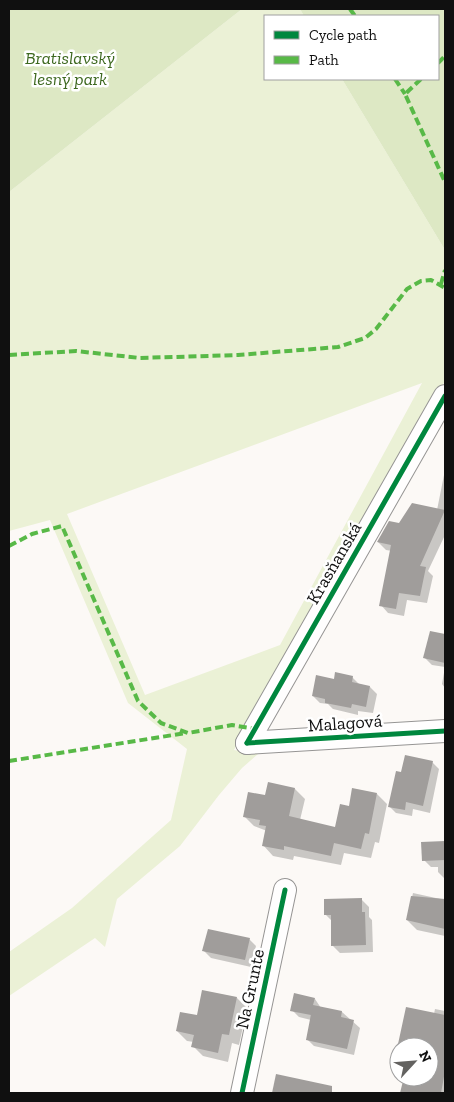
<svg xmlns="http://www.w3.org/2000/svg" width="454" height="1102" viewBox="0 0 454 1102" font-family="'Zilla Slab',serif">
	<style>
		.green { fill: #ebf1d6; fill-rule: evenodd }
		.forest { fill: #dde8c4 }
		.shadow { fill: #0003 }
		.building { fill: #a09d9b }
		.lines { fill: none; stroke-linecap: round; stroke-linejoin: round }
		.street-casing { stroke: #969594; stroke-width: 24 }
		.street { stroke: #fffefe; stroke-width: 22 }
		.quiet { stroke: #58b947; stroke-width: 4; stroke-dasharray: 8 4; stroke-linecap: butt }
		.cycleway-casing { stroke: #fff; stroke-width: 8 }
		.cycleway { stroke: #00873e; stroke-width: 5 }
		.labels { text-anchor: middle; stroke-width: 5; stroke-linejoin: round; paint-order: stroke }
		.park-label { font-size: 18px; font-style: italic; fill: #3d681f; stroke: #fff }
		.street-label { font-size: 18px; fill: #101010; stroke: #fff }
	</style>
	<rect width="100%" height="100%" fill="#fcf9f6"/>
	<path class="green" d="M242,9h58l4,7h-39v63h77l103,171v131l-211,369 24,4 -16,14 -23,27 -39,51 -63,53 -12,48 -10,-9 -86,58v-44l63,-44 99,-88 16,-71 -59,-46 -78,-183 -41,11v-339zM422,383l-142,262 -135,50 -78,-181z"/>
	<g class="forest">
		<path d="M9,9h233l-233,183z"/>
		<path d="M300,9h145v241l-103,-171h96v-63h-134z"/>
	</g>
	<g class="shadow">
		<path d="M445,470v65l-17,36 5,5 -6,27 -20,-3 -3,16 -16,-3 -7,-8 11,-54 -6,-1 -8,-8 22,-18 37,-14z"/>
		<path d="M431,632l14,4v52l-3,-4 3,-17 -13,-2 -7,-7z"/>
		<path d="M352,677l7,7 11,3 7,7 -4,19 -15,-2v4l-25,-6 -5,-5 -8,-1 -7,-7 22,-16z"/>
		<path d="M432,762l7,7 -9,44 -17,-4 -1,7 -16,-3 -7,-7 13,-32z"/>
		<path d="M295,789l10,10 -5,21 36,8 14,-21 27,-13 10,10 -8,39 -4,-1 -4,16 -27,-5 -3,12 -47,-9 -1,4 -20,-4 -10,-11 4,-14 -13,-5 -10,-10 22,-19z"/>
		<path d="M445,842v37l-7,-7v-5h-7l-7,-7 -1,-17z"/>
		<path d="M413,893l32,7v36l-28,-6 -10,-10z"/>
		<path d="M362,900l7,7v10l3,3 1,32 -33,1 -7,-7 -1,-25 -7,-7z"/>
		<path d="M249,939l7,7 -5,21 -40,-9 -7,-7z"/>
		<path d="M237,998l10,10 -8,37 -7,-2 -4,19 -25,-6 -10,-10 1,-4 -7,-1 -10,-10 21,-15z"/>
		<path d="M315,999l6,9 21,4 18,16 -6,27 -40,-9 -7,-7 4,-19 -12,-3 -7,-7z"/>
		<path d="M407,1008l27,6 1,-5 10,2v82h-43l3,-16h24v-30h-30v14l-3,-3z"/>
		<path d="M277,1076l51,16 -1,1h-54z"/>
	</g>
	<g class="building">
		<path d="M412,503l33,7 -25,56 6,1 -6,29 -21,-3 -3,16 -17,-3 12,-61 -14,-3 12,-21 10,2z"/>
		<path d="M430,631l15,3v29l-22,-5z"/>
		<path d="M335,672l18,4 -1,6 18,4 -4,21 -14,-3 -1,4 -26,-5v-4l-13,-3 4,-21 18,4z"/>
		<path d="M405,755l28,6 -10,45 -17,-4 -1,8 -17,-3 8,-36 5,1z"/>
		<path d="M268,782l27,6 -6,28 46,11 5,-23 9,2 3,-18 25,5 -8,41 -4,-1 -4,16 -27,-6 -3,13 -47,-10v4l-22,-4 4,-20 -7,-1 1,-5 -17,-3 5,-25 17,3z"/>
		<path d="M445,841v19l-23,1 -1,-19z"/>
		<path d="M411,896l34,3v30l-39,-9z"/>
		<path d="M362,898v14h3l1,33 -35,1v-31h-7v-16z"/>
		<path d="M208,929l42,9 -5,22 -43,-9z"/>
		<path d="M202,990l35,7 -8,38 -7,-1 -4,19 -27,-6 3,-12 -18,-4 4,-19 17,3z"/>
		<path d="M294,993l21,5 -2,7 29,6 -1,6 13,3 -7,29 -41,-9 6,-31 -1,6 -21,-4z"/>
		<path d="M406,1007l39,8v56l-4,22h-41l4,-16h25v-30h-30v12l-4,-1z"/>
		<path d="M276,1074l56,12v7h-60z"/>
	</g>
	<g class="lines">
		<g class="street-casing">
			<g id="street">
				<path d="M247,743l198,-347"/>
				<path d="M247,743l198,-12"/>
				<path d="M242,1093l43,-203"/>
			</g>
		</g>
		<use href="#street" class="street"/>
		<g class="quiet">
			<path d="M350,9l5,7"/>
			<path d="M438,63l7,-7"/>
			<path d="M395,79l10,15"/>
			<path d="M421,79l-16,15 40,88"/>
			<path d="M441,284l4,-14"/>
			<path d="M9,355l67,-4 64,7 98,-3 100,-8 27,-9 11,-9 31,-40 14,-8 10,-1 14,8"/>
			<path d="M9,546l23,-12 30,-8 76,175 23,22 27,10 44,-8 23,4"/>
			<path d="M9,761l177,-28"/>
		</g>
		<g class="cycleway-casing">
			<g id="cycleway">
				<path d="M247,743l198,-347"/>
				<path d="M247,743l198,-12"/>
				<path d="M242,1093l43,-203"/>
			</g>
		</g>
		<use href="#cycleway" class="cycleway"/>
	</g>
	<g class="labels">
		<g class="park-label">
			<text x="70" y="64">Bratislavský<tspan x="70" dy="21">lesný park</tspan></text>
		</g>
		<g class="street-label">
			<text transform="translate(334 563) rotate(-60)" y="6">Krasňanská</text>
			<text transform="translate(345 723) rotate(-4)" y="6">Malagová</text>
			<text transform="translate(250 989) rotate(-78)" y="6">Na Grunte</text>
		</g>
	</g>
	<rect width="454" height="1102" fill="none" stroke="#101010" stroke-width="20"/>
	<rect x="264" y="15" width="175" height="65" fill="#ffffff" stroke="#9f9f9f"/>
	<rect x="274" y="31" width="25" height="8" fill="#00873e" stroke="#9f9f9f"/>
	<text x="309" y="40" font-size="15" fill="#101010">Cycle path</text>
	<rect x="274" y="56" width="25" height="8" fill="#58b947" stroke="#9f9f9f"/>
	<text x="309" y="65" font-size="15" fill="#101010">Path</text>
	<g transform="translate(414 1062) rotate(64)"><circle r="24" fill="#ffffff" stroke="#9f9f9f"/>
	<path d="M0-4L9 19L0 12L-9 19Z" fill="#636260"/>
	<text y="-8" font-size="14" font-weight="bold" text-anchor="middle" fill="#101010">N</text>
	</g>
</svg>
